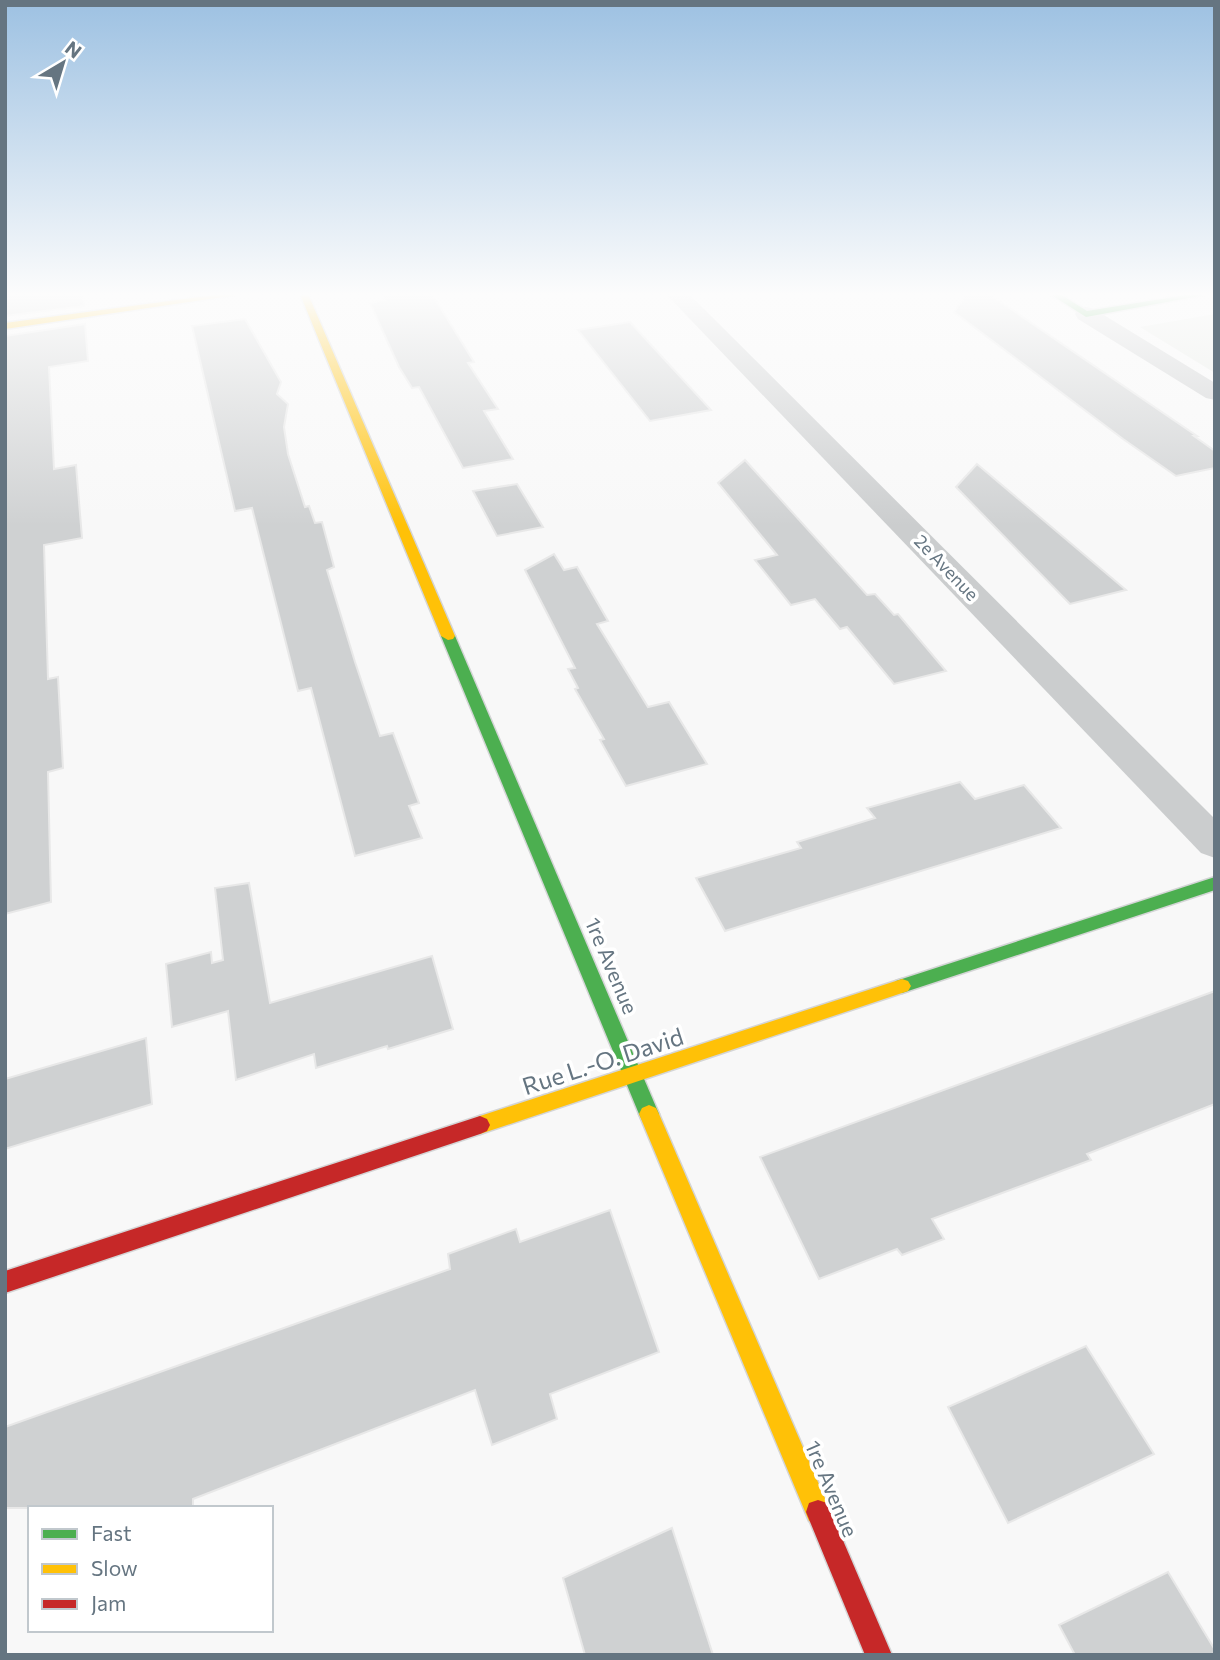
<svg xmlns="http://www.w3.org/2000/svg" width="1220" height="1660" viewBox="0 0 1220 1660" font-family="Commissioner,sans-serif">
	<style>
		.green { fill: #e7eae5 }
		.building { fill: #cfd1d2; stroke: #e8e8e8; stroke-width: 2 }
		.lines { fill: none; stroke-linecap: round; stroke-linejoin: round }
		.fast-casing { stroke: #d4d5d6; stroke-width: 3 }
		.slow-casing { stroke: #d4d5d6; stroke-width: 3 }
		.jam-casing { stroke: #d4d5d6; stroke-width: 3 }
		.street { fill: #cbcdce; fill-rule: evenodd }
		.fast { fill: #4caf50; fill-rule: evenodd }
		.slow { fill: #ffc107; fill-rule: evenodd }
		.jam { fill: #c62828; fill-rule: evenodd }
		.labels { text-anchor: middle; stroke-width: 7; stroke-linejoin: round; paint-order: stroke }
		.far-street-label { font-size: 18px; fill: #657581; stroke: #fff }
		.street-label { font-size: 21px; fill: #657581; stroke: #fff }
		.near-street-label { font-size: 24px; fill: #657581; stroke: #fff }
	</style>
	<rect width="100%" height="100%" fill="#f8f8f8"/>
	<path class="green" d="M1215,314v59l-75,-46z"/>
	<g class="building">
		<path d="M5,294h78l1,12 -79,10z"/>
		<path d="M383,294h49l42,68 -6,1 30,46 -14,2 29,48 -50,9 -44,-81 -7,1 -13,-21 -29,-64 15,-3z"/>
		<path d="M967,294h22l208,142h-3l21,15v17l-39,8 -53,-37 -169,-127z"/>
		<path d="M245,319l36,63 -4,12 11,10 -4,23 4,27 17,53 4,-1 6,17 7,-1 12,45 -7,3 28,92 25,74 13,-3 26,70 -10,3 13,32 -67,18 -44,-168 -13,3 -46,-183 -17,3 -43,-185z"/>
		<path d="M630,322l81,88 -61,11 -72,-91z"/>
		<path d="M85,324l3,37 -39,6 5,102 22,-4 6,73 -38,7 4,134 10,-2 5,91 -15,4 3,130 -46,12v-578z"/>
		<path d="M745,460l122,135 8,-1 19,21 4,-1 48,57 -52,13 -47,-57 -7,2 -25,-30 -24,6 -36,-45 22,-5 -59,-72z"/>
		<path d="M977,464l149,126 -56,14 -114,-117z"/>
		<path d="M517,484l26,43 -46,9 -24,-45z"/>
		<path d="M554,554l10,16 13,-3 31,54 -11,3 51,83 21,-5 38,62 -81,22 -26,-46 4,-1 -29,-50 3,-1 -10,-19 7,-1 -50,-98z"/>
		<path d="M960,782l15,17 49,-14 37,43 -336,103 -29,-53 105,-30 -4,-6 78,-24 -8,-10z"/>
		<path d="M249,883l21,120 162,-47 21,73 -65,20 -1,-3 -71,22 -2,-14 -78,26 -8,-69 -56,16 -6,-63 45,-12 1,11 11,-3 -8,-72z"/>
		<path d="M1215,991v113l-128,50 4,6 -159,59 12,20 -42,16 -5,-6 -78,30 -59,-122z"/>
		<path d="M146,1038l6,66 -147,45v-70z"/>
		<path d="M610,1210l49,142 -109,42 7,25 -65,26 -17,-55 -282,109v9h-188v-81l445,-158 -2,-15 68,-25 4,13z"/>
		<path d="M1086,1346l68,108 -146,69 -60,-116z"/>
		<path d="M672,1528l41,127h-128l-22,-77z"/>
		<path d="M1168,1572l47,78v5h-140l-16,-30z"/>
	</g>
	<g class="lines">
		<g class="fast-casing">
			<g id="fast">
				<path d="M1050,294h10l27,17 105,-17h18l-124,23z"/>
				<path d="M448,632l7,4 204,478 -3,6 -7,3 -7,-3 -3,-6 -198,-478z"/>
				<path d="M1215,877v13l-313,103 -6,-2 -3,-5 3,-5 6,-2z"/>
			</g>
		</g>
		<g class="slow-casing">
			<g id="slow">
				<path d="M221,294h22l-238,35v-6z"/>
				<path d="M300,294h8l147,342 -2,3 -5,1 -7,-4z"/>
				<path d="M902,979l6,2 3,5 -3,5 -428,143 -7,-3 -3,-6 3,-6 7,-3z"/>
				<path d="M649,1105l7,3 3,6 168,389 3,9 -3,9 -9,3 -9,-3 -170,-407 3,-6z"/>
			</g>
		</g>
		<g class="jam-casing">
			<g id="jam">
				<path d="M480,1116l7,3 3,6 -3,6 -7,3 -475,159v-22z"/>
				<path d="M818,1500l9,3 65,152h-27l-59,-143 3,-9z"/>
			</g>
		</g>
		<g class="street">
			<path d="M666,294h23l526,525v39l-14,-5z"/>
			<path d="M1086,307l8,2 121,74v17l-9,-2 -128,-79 -3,-5 3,-5z"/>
		</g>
		<use href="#fast" class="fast"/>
		<use href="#slow" class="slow"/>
		<use href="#jam" class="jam"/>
	</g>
	<linearGradient id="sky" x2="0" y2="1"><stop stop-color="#9dc1e2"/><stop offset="0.56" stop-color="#fcfcfc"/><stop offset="1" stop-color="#fcfcfc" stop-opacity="0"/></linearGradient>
	<rect width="1220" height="526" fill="url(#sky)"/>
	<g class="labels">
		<g class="far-street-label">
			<text transform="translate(946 568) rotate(46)" y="6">2e Avenue</text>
		</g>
		<g class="street-label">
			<text transform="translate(611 966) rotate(67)" y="7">1re Avenue</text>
			<text transform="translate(831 1489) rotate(67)" y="7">1re Avenue</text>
		</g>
		<g class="near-street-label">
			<text transform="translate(603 1062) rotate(-18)" y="8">Rue L.-O. David</text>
		</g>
	</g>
	<rect width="1220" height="1660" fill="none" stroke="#657581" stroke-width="14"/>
	<rect x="28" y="1506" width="245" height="126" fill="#ffffff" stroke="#c1c8cd" stroke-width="2"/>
	<rect x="42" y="1529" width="35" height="10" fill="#4caf50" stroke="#c1c8cd" stroke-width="2"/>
	<text x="91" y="1541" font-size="21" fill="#657581">Fast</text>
	<rect x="42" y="1564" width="35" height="10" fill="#ffc107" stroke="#c1c8cd" stroke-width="2"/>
	<text x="91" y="1576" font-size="21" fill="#657581">Slow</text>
	<rect x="42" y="1599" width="35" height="10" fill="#c62828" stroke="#c1c8cd" stroke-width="2"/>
	<text x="91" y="1611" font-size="21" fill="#657581">Jam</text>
	<g transform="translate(63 63) rotate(38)" stroke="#ffffff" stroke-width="5" paint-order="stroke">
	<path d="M0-5L12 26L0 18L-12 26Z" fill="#657581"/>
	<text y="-10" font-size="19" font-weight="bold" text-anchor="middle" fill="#657581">N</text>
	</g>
</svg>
